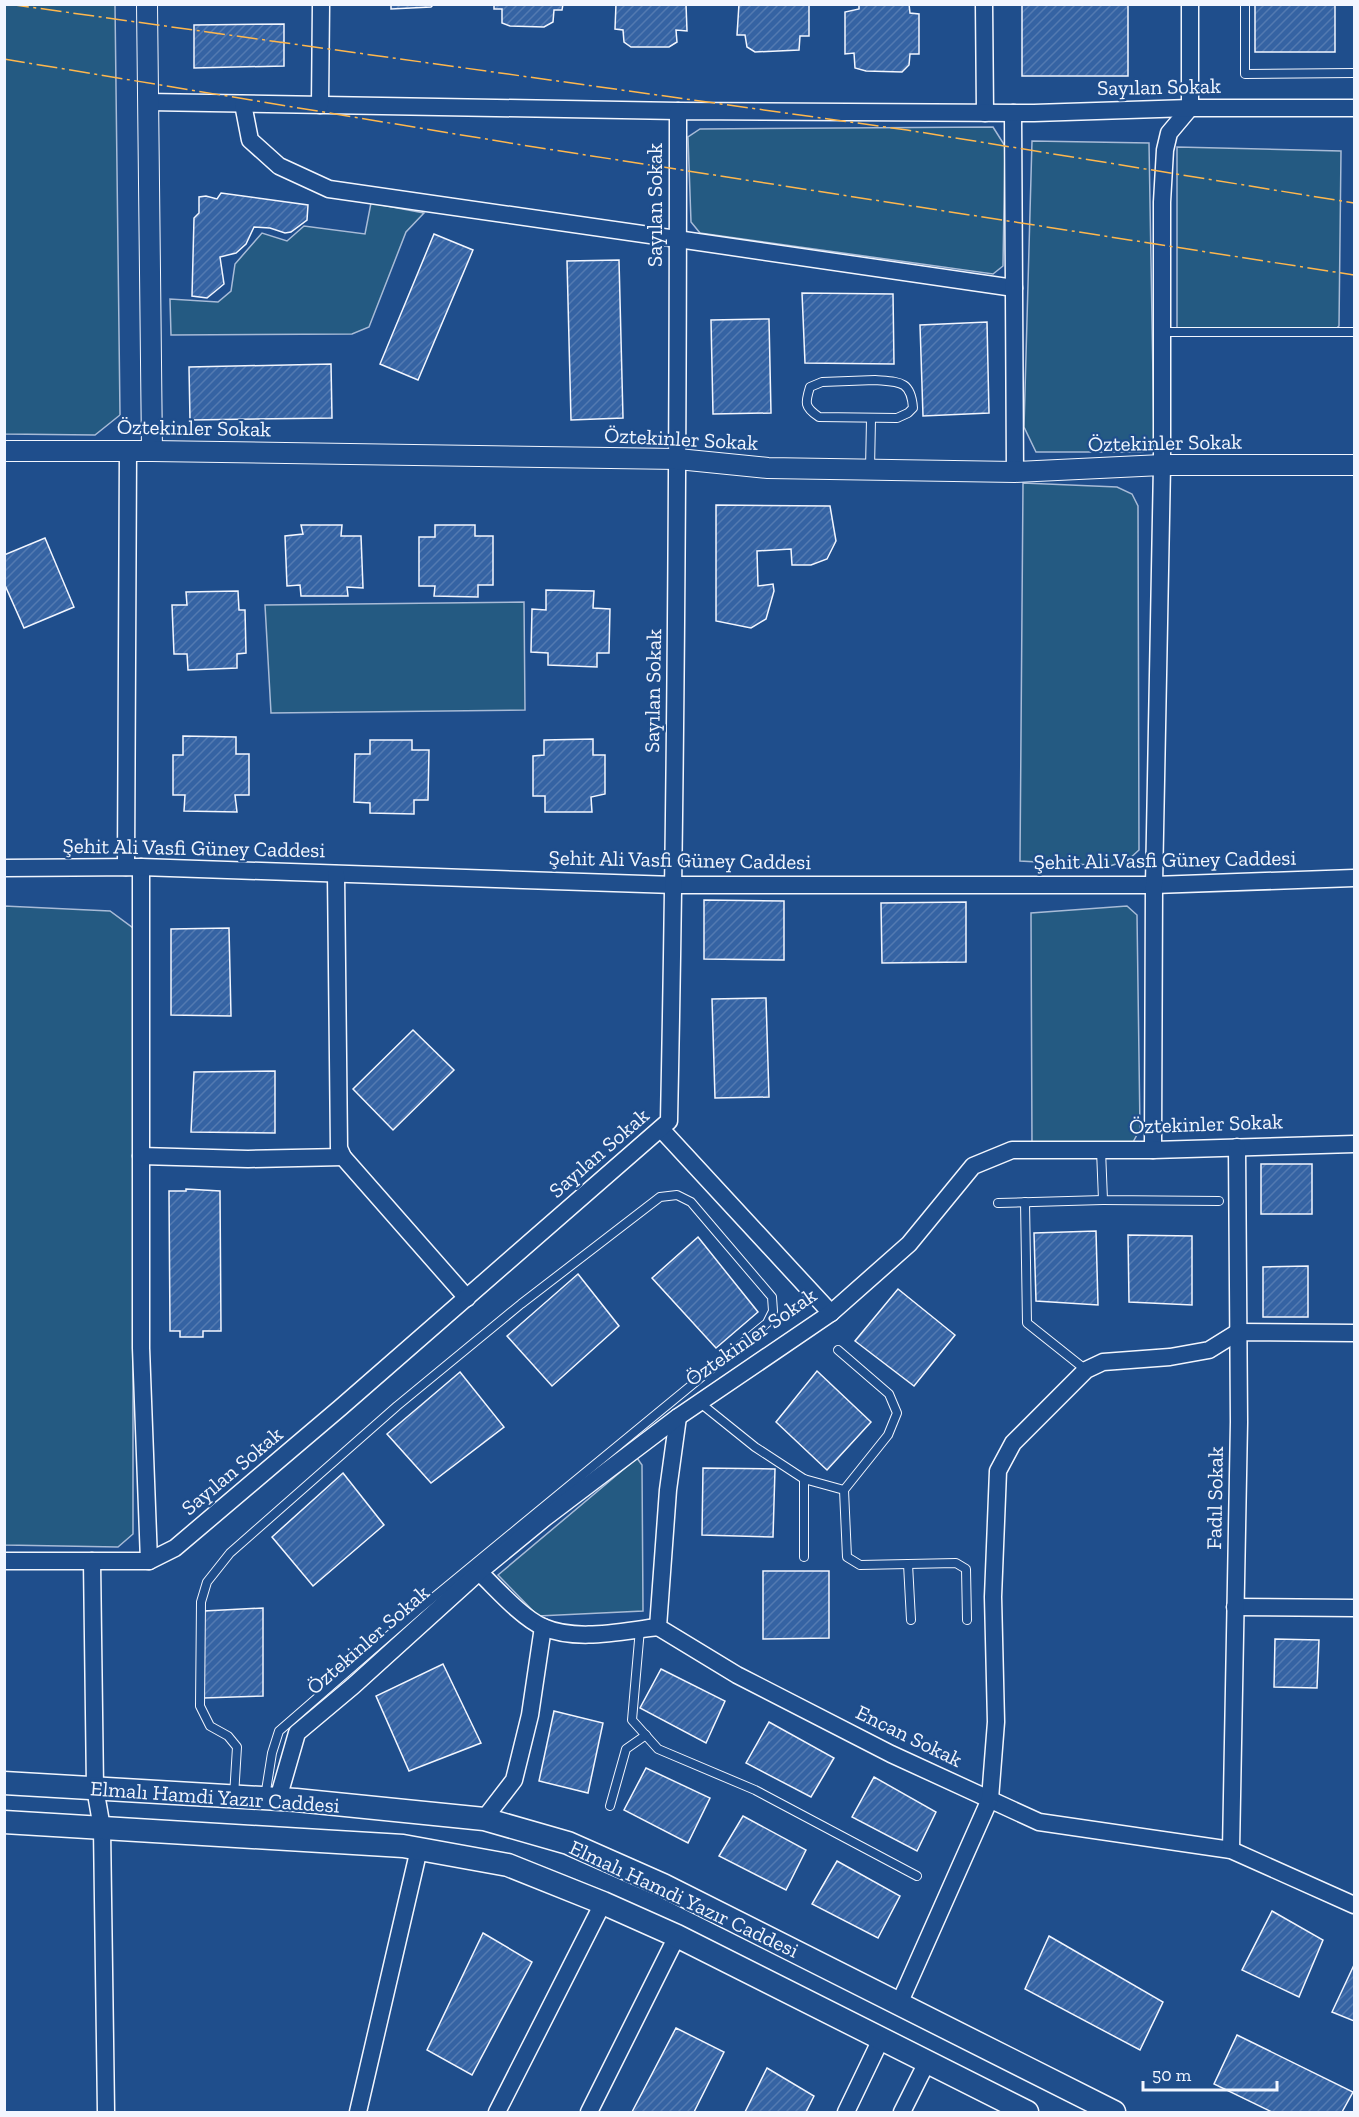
<svg xmlns="http://www.w3.org/2000/svg" width="1359" height="2117" viewBox="0 0 1359 2117" font-family="'Zilla Slab',serif">
	<style>
		.green { fill: #245a82; stroke: #a8bbd7; stroke-width: 1.5 }
		.building { fill: url(#building-hatch); stroke: #f2f6ff; stroke-width: 1.5 }
		.lines { fill: none; stroke-linecap: round; stroke-linejoin: round }
		.service-casing { stroke: #f2f6ff; stroke-width: 10 }
		.minor-casing { stroke: #f2f6ff; stroke-width: 19 }
		.tertiary-casing { stroke: #f2f6ff; stroke-width: 22 }
		.secondary-casing { stroke: #f2f6ff; stroke-width: 25 }
		.service { stroke: #1f4e8c; stroke-width: 8 }
		.minor { stroke: #1f4e8c; stroke-width: 16 }
		.tertiary { stroke: #1f4e8c; stroke-width: 20 }
		.secondary { stroke: #1f4e8c; stroke-width: 22 }
		.power { stroke: #ffb74d; stroke-width: 1.5; stroke-dasharray: 21 4.5 3 4.5; stroke-linecap: butt }
		.labels { text-anchor: middle; stroke-width: 4.5; stroke-linejoin: round; paint-order: stroke }
		.street-label { font-size: 21px; fill: #f2f6ff; stroke: #1f4e8c }
	</style>
	<defs>
		<pattern id="building-hatch" width="6" height="6" patternUnits="userSpaceOnUse" patternTransform="scale(1.5)"><rect width="6" height="6" fill="#3563a3"/><path d="M-1 1l2-2M0 6l6-6M5 7l2-2" fill="none" stroke="#537ab1"/></pattern>
	</defs>
	<rect width="100%" height="100%" fill="#1f4e8c"/>
	<g class="green">
		<path d="M5,4l110,1 5,410 -25,20 -90,-1z"/>
		<path d="M993,127l12,19 -2,120 -10,8 -293,-41 -9,-11 -3,-85 12,-8z"/>
		<path d="M1032,141l117,2 5,295 -11,14h-107l-12,-25z"/>
		<path d="M1177,147l164,4 -2,175 -7,6 -155,-1z"/>
		<path d="M371,203l53,10 -18,19 -37,95 -17,7 -181,1 -1,-36 48,3 13,-11 4,-27 27,-31 25,8 17,-15 61,8z"/>
		<path d="M1023,483l94,4 15,7 6,12 1,344 -11,10 -18,6 -90,-5z"/>
		<path d="M524,602l1,108 -254,3 -6,-108z"/>
		<path d="M4,906l106,5 23,17v606l-15,13 -113,-2z"/>
		<path d="M1127,906l10,9 3,214 -8,15 -100,4 -1,-235z"/>
		<path d="M637,1458l5,7 1,146 -105,5 -40,-41z"/>
	</g>
	<g class="building">
		<path d="M391,4h43l-3,3 -40,2z"/>
		<path d="M494,4h69l-1,6h-8l-1,12 -9,5 -34,-1 -8,-3v-14h-8z"/>
		<path d="M616,4h70l1,27 -11,-1 1,12 -8,5h-38l-7,-5 -1,-12 -8,-1z"/>
		<path d="M739,4h70v32h-9l-1,14 -44,2 -8,-5 -2,-12h-8z"/>
		<path d="M859,4h50l1,9 9,1v40h-9l-1,11 -7,7 -36,-1 -11,-3 -1,-15 -9,1v-42l14,-3z"/>
		<rect x="1022" y="4" width="106" height="72"/>
		<rect x="1255" y="4" width="80" height="48"/>
		<path d="M284,24v42l-90,2v-43z"/>
		<path d="M221,193l87,12 -1,15 -16,12 -6,1 -15,-5 -16,-1 -8,17 -10,9 -16,4 4,27 -17,14 -15,-2 2,-78 5,-5v-16l7,-1 11,3z"/>
		<path d="M434,234l39,16 -55,130 -38,-16z"/>
		<path d="M619,260l4,158 -52,2 -4,-159z"/>
		<path d="M802,293l91,1 1,70 -89,-1z"/>
		<path d="M769,319l2,94 -58,1 -2,-94z"/>
		<path d="M987,322l2,91 -66,3 -3,-91z"/>
		<path d="M331,364l1,54 -142,2 -1,-53z"/>
		<path d="M716,505l114,1 6,35 -9,18 -16,6h-19l-1,-16 -34,2 1,35 15,-2 1,7 -8,28 -15,9 -35,-7z"/>
		<path d="M301,525h41l-1,11h20l2,52 -16,-1 1,9h-47l-1,-11 -13,1 -2,-50 18,-2z"/>
		<path d="M435,525h40v11h18v49h-15v12l-44,-1 1,-10h-16v-49h16z"/>
		<path d="M45,538l29,69 -50,21 -20,-45v-28z"/>
		<path d="M546,590l48,1 -1,17 17,1 -1,44h-12v14l-49,-2v-12l-17,-1 1,-43 14,1z"/>
		<path d="M238,591l1,19h6l1,43 -9,1v14l-49,2 -1,-16h-13l-2,-49h15l-1,-13z"/>
		<path d="M183,736l53,1v17h13v41h-14l2,17 -53,-1 1,-16h-12v-40h10z"/>
		<path d="M593,739v16h12v39l-14,3 1,15h-47v-16h-12v-40l11,-1v-15z"/>
		<path d="M370,740h42v10h17l-1,50h-14v14l-44,-1v-10l-16,-1 1,-48h15z"/>
		<path d="M704,900l80,1v59l-80,-1z"/>
		<path d="M966,902v60l-84,1 -1,-60z"/>
		<path d="M229,928l2,88 -60,-1v-86z"/>
		<path d="M766,998l3,99 -54,1 -3,-99z"/>
		<path d="M413,1030l41,40 -61,60 -40,-41z"/>
		<path d="M275,1071v62l-84,-1 3,-60z"/>
		<rect x="1261" y="1164" width="51" height="50"/>
		<path d="M186,1189l34,2 1,140h-18v6h-23v-6h-10l-1,-140h17z"/>
		<path d="M1096,1231l2,74 -62,-4 -2,-68z"/>
		<path d="M1128,1235l64,1v69l-63,-3z"/>
		<path d="M698,1237l60,75 -42,36 -64,-70z"/>
		<path d="M1308,1266v51h-45v-50z"/>
		<path d="M578,1274l41,52 -67,60 -45,-50z"/>
		<path d="M898,1289l57,46 -41,51 -59,-45z"/>
		<path d="M817,1371l54,51 -44,48 -51,-48z"/>
		<path d="M460,1372l44,55 -73,56 -44,-49z"/>
		<path d="M703,1468l72,1 -2,68 -71,-2z"/>
		<path d="M343,1473l41,52 -71,61 -41,-49z"/>
		<path d="M763,1571h66v67l-66,1z"/>
		<path d="M263,1608v88l-59,2v-87z"/>
		<path d="M1275,1639l44,1 -2,48 -43,-1z"/>
		<path d="M443,1664l38,79 -72,28 -33,-75z"/>
		<path d="M661,1669l64,32 -19,42 -66,-35z"/>
		<path d="M554,1711l49,12 -15,70 -49,-12z"/>
		<path d="M769,1722l65,36 -23,39 -65,-34z"/>
		<path d="M646,1768l64,30 -22,45 -64,-33z"/>
		<path d="M874,1777l62,35 -19,39 -65,-34z"/>
		<path d="M743,1816l63,34 -20,40 -67,-34z"/>
		<path d="M837,1861l63,35 -22,42 -66,-34z"/>
		<path d="M1272,1911l51,29 -24,57 -57,-27z"/>
		<path d="M483,1933l49,29 -60,113 -45,-25z"/>
		<path d="M1049,1936l114,66 -23,48 -115,-61z"/>
		<path d="M1354,1965v56l-22,-9z"/>
		<path d="M676,2028l48,24 -30,60h-62z"/>
		<path d="M1237,2035l116,57 -11,20h-70l-58,-28z"/>
		<path d="M767,2068l47,28 -8,16h-61z"/>
	</g>
	<g class="lines">
		<g class="service-casing">
			<g id="service">
				<path d="M1245,4v70l109,-1"/>
				<path d="M1162,332h192"/>
				<path d="M875,380c24,2 36,0 38,28l-5,5 -11,5 -78,-1c-15,-10 -14,-14 -9,-30l12,-5z"/>
				<path d="M870,469l1,-50"/>
				<path d="M1101,1150l2,50 116,1"/>
				<path d="M1025,1202l2,121 59,47"/>
				<path d="M998,1203l105,-3"/>
				<path d="M838,1350l51,44 8,19 -9,22 -44,55 3,67 13,8 96,-2 10,6 1,51"/>
				<path d="M699,1402l56,45 49,32 40,11"/>
				<path d="M804,1557v-78"/>
				<path d="M908,1564l3,56"/>
				<path d="M640,1629l-8,91 26,29 97,41 162,86"/>
				<path d="M234,1796l3,-49 -9,-11 -18,-10 -10,-20 1,-104 6,-20 23,-29 167,-147 124,-102 139,-107 17,-2 14,7 81,95 1,14 -6,12 -350,288 -138,120 -7,22 -7,44"/>
				<path d="M610,1806l16,-57 20,-14"/>
			</g>
		</g>
		<g class="minor-casing">
			<g id="minor">
				<path d="M984,4l1,109"/>
				<path d="M148,102l530,9"/>
				<path d="M243,104l7,36 29,26 50,23c228,32 457,66 685,99"/>
				<path d="M320,105l1,-101"/>
				<path d="M1013,113l2,359"/>
				<path d="M126,867l2,-416"/>
				<path d="M141,867v481l8,213"/>
				<path d="M4,868l137,-1 533,18h480l200,-7"/>
				<path d="M336,874l3,274 4,9 124,141"/>
				<path d="M661,1129l170,184"/>
				<path d="M1153,1150l1,-265 8,-420v-263l3,-52 4,-17 21,-25v-104"/>
				<path d="M141,1156l107,3 95,-2"/>
				<path d="M678,1417l-10,73 -10,137 79,48 154,79 148,68 192,28 123,55"/>
				<path d="M4,1561h145l26,-13 165,-140 329,-287c7,-337 9,-673 9,-1010l356,2 156,-5h164"/>
				<path d="M92,1561l3,227 7,40 4,284"/>
				<path d="M479,1572c18,17 42,45 64,55 34,15 79,4 115,0"/>
				<path d="M1235,1607l119,1"/>
				<path d="M278,1799l19,-66 56,-47 126,-114 67,-55 132,-100 153,-104 78,-69 64,-78 39,-16h141l201,-6"/>
				<path d="M484,1819l30,-39 16,-65 13,-88"/>
				<path d="M1231,1850l8,-428 -2,-275"/>
				<path d="M899,2004l91,-205 6,-77 -3,-125 5,-126 15,-28 73,-73 17,-8 67,-5 39,-7 29,-18 116,1"/>
				<path d="M358,2112l61,-263"/>
				<path d="M497,2112l106,-209"/>
				<path d="M589,2112l88,-176"/>
				<path d="M846,2112l35,-73"/>
				<path d="M902,2112l25,-50"/>
			</g>
		</g>
		<g class="tertiary-casing">
			<g id="tertiary">
				<path d="M147,4l5,447"/>
				<path d="M4,451h148l526,8 90,9 247,4 147,-7h192"/>
			</g>
		</g>
		<g class="secondary-casing">
			<g id="secondary">
				<path d="M4,1783l292,17 188,19 84,24 95,42 451,227"/>
				<path d="M4,1822l399,24 105,19 95,38 74,33 350,176"/>
			</g>
		</g>
		<use href="#service" class="service"/>
		<use href="#minor" class="minor"/>
		<use href="#tertiary" class="tertiary"/>
		<use href="#secondary" class="secondary"/>
		<g class="power">
			<path d="M8,4l899,126 447,73"/>
			<path d="M4,59l518,86 832,130"/>
		</g>
	</g>
	<g class="labels">
		<g class="street-label">
			<text transform="translate(1159 87) rotate(-1)" y="7">Sayılan Sokak</text>
			<text transform="translate(655 205) rotate(-90)" y="7">Sayılan Sokak</text>
			<text transform="translate(194 428) rotate(1)" y="7">Öztekinler Sokak</text>
			<text transform="translate(681 439) rotate(3)" y="7">Öztekinler Sokak</text>
			<text transform="translate(1165 443) rotate(-1)" y="7">Öztekinler Sokak</text>
			<text transform="translate(653 691) rotate(-89)" y="7">Sayılan Sokak</text>
			<text transform="translate(194 848) rotate(1)" y="7">Şehit Ali Vasfi Güney Caddesi</text>
			<text transform="translate(680 860) rotate(1)" y="7">Şehit Ali Vasfi Güney Caddesi</text>
			<text transform="translate(1165 860) rotate(-1)" y="7">Şehit Ali Vasfi Güney Caddesi</text>
			<text transform="translate(1206 1124) rotate(-2)" y="7">Öztekinler Sokak</text>
			<text transform="translate(599 1153) rotate(-41)" y="7">Sayılan Sokak</text>
			<text transform="translate(751 1337) rotate(-35)" y="7">Öztekinler Sokak</text>
			<text transform="translate(232 1471) rotate(-40)" y="7">Sayılan Sokak</text>
			<text transform="translate(1215 1498) rotate(-89)" y="7">Fadıl Sokak</text>
			<text transform="translate(368 1640) rotate(-41)" y="7">Öztekinler Sokak</text>
			<text transform="translate(909 1736) rotate(26)" y="7">Encan Sokak</text>
			<text transform="translate(215 1797) rotate(4)" y="7">Elmalı Hamdi Yazır Caddesi</text>
			<text transform="translate(684 1899) rotate(25)" y="7">Elmalı Hamdi Yazır Caddesi</text>
		</g>
	</g>
	<rect width="1359" height="2117" fill="none" stroke="#f2f6ff" stroke-width="12"/>
	<path d="M1143 2081v9h134v-9" fill="none" stroke="#f2f6ff" stroke-width="3"/>
	<text x="1152" y="2081" font-size="18" fill="#f2f6ff" stroke="#1f4e8c" stroke-width="4.5" paint-order="stroke">50 m</text>
</svg>
